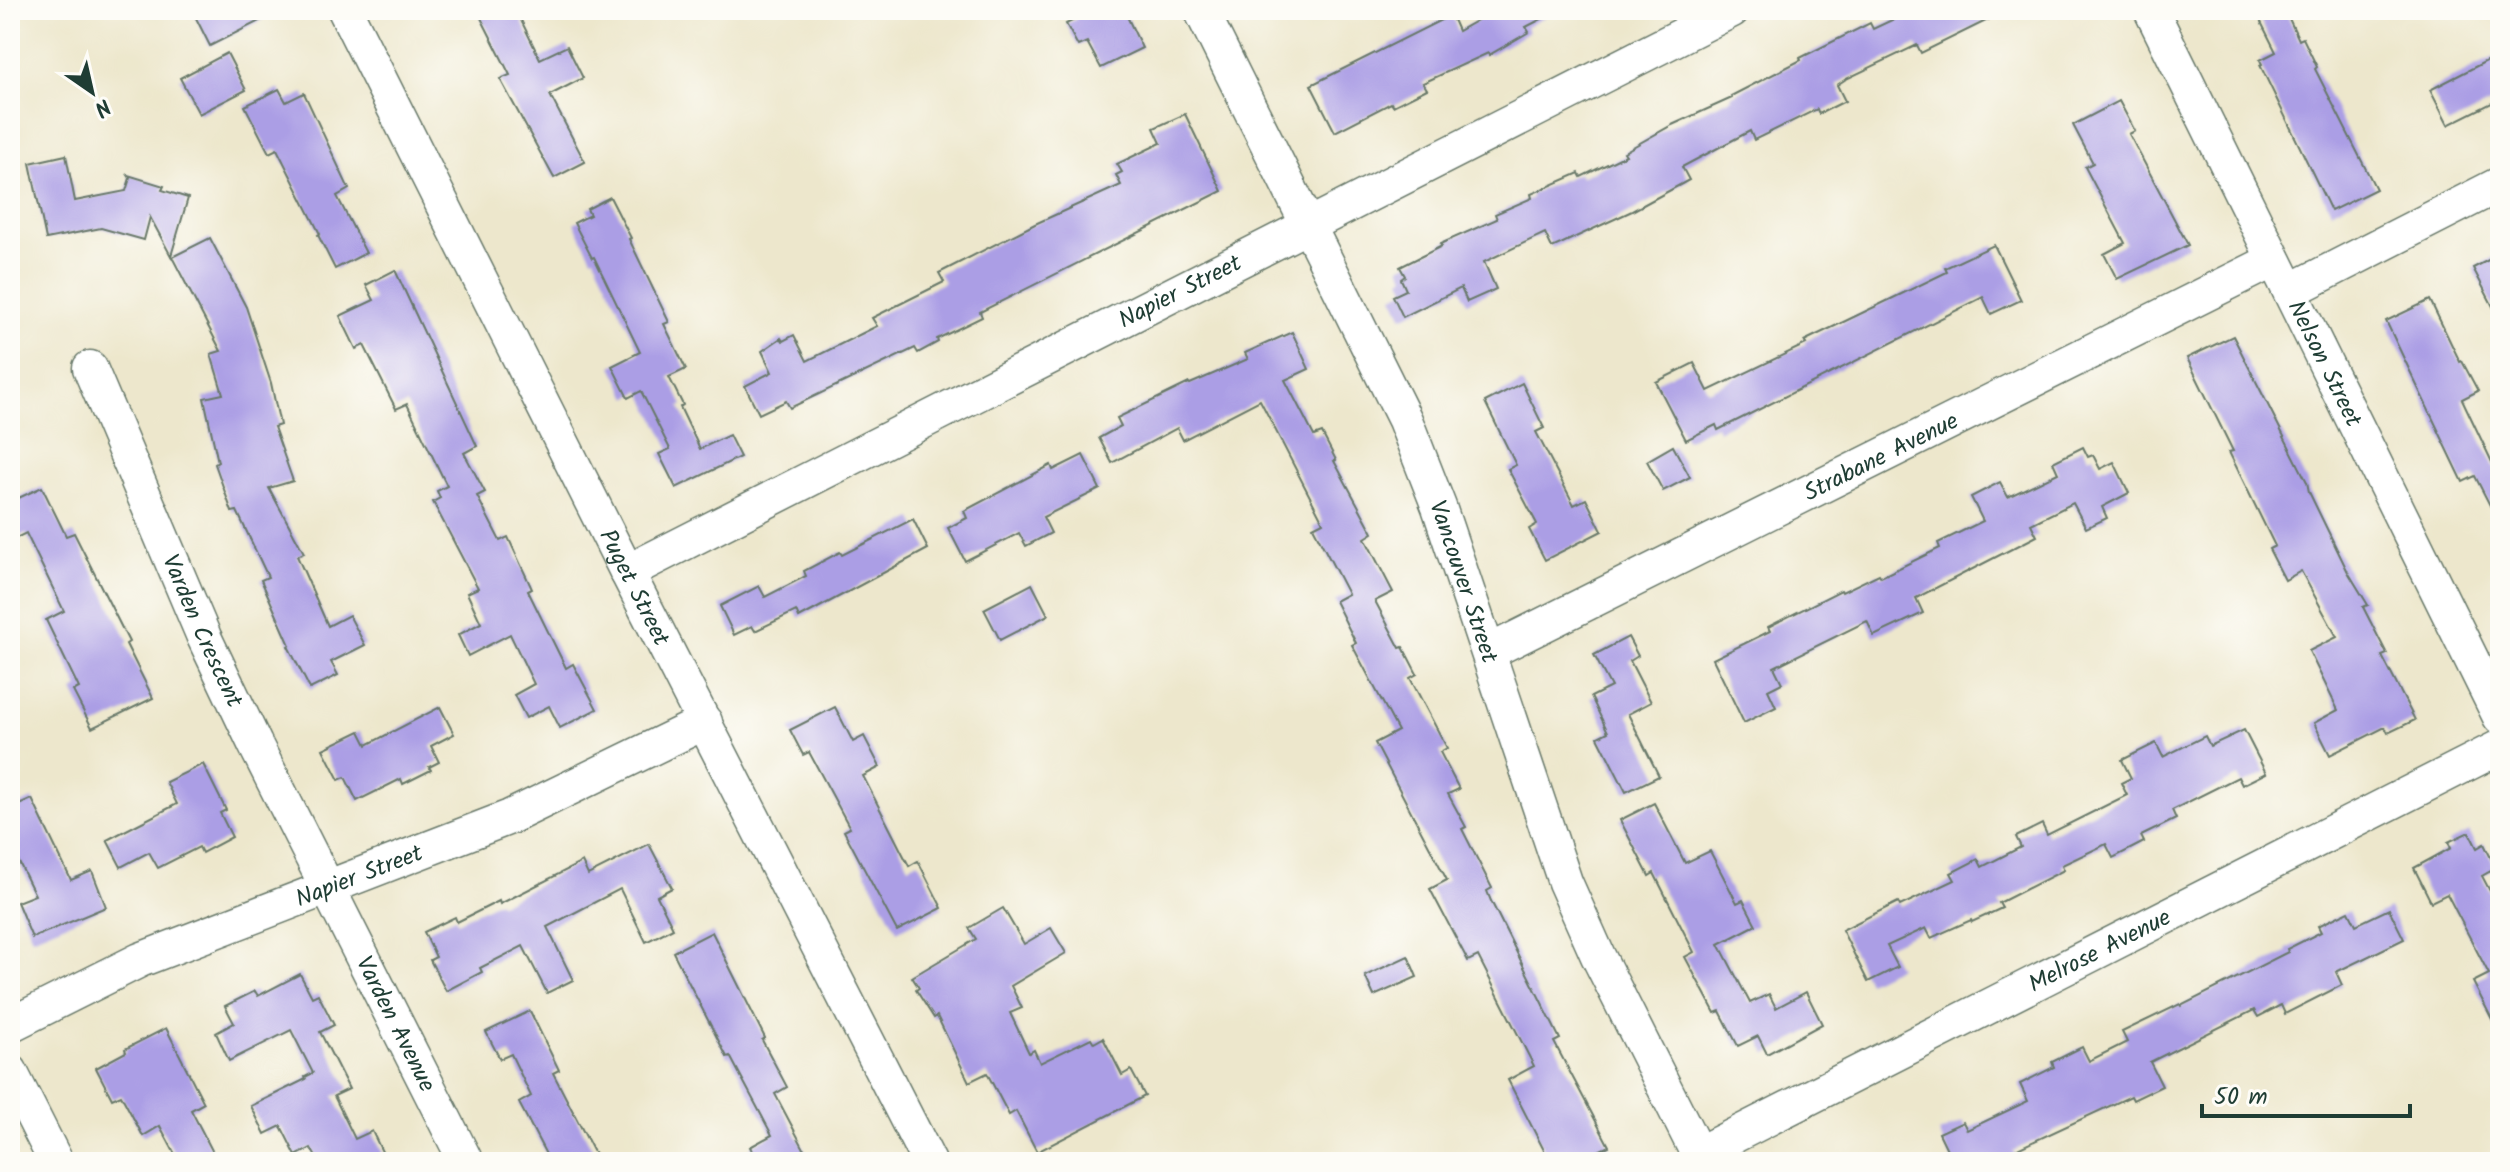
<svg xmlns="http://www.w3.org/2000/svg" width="2510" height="1172" viewBox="0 0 2510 1172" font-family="Kalam,sans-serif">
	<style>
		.building { fill: #ab9ee5 }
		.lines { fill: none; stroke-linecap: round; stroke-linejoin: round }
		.minor-casing { stroke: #677869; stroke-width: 37 }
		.minor { stroke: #fff; stroke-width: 34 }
		.labels { text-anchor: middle; stroke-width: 6; stroke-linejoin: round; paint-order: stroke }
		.street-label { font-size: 24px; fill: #1f3d34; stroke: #fdfcf7 }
	</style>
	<rect width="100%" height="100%" fill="#fdfcf7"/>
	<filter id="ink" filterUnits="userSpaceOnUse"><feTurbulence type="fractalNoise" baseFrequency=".0125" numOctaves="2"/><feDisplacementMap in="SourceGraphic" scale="16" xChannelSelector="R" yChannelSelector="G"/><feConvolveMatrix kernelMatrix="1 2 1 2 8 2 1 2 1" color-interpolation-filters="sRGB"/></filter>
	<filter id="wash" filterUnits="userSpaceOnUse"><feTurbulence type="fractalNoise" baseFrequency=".006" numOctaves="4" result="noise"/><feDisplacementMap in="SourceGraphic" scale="32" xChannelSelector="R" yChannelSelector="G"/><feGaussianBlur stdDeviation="1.8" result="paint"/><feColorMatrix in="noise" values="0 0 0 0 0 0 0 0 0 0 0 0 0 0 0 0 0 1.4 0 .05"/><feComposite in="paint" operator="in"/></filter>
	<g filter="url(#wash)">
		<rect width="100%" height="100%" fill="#ede7cc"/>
		<g id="blocks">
			<g class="building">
				<path d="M192,10h89l-71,36z"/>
				<path d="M477,10h39l24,49 27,-13 16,32 -33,17 35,67 -31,16 -54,-99 10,-4z"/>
				<path d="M1071,10h53l18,38 -41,20 -14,-26 -9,4 -12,-22 10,-5z"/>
				<path d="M1495,10h64l-33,17 3,5 -40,23 -1,-2 -65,30 4,6 -34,17 -2,-3 -56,29 -24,-47 140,-70 7,16z"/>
				<path d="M1913,10h95l-87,43 -4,-8 -71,34 -9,6 8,16 -26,13 -2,-5 -63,31 -4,-9 -68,36 7,13 -57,31 -80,37 -7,-15 -61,29 12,27 -29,13 -6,-14 -58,29 -10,-21 13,-6 -5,-11 4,-3 -5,-9 42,-21 -2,-2 57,-25 -2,-5 37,-16 -1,-4 48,-21 2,4 45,-22 -2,-3 48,-27 60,-27 -1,-2 70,-36 -1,-2 70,-35 3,6z"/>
				<path d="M2255,10h30l14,30 4,-2 14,29 -2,2 61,120 -45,22 -71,-146 2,-1 -2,-4 16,-8z"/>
				<path d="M227,53l19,37 -47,24 -19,-36z"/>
				<path d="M2500,54v45l-52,26 -18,-35z"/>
				<path d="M279,89l7,13 18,-9 45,96 -12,7 29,57 -31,16 -17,-34 2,-1 -43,-85 -8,4 -24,-47z"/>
				<path d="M2119,101l16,30 -6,3 59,111 -71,34 -13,-25 21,-11 -40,-76 8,-4 -20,-38z"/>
				<path d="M1185,114l37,77 -242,121 2,5 -45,22 1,3 -20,11 -3,-5 -125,60 -4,-7 -27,13 -14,-28 27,-14 -10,-21 19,-13 2,3 11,-6 13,26 70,-35 -5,-8 72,-36 -5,-9 96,-49 86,-39 -5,-10 6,-3 -5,-8 44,-21 -7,-15z"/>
				<path d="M66,155l9,46 51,-10 4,-13 -2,-3 36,11 -2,4 26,8 -17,58 -21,-39 -6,23 -43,-12 -55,11 -16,-76z"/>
				<path d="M610,197l21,41 -2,1 40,83 -5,2 22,45 -17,8 14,28 -3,2 20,42 29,-14 11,22 -64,31 -17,-34 11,-5 -29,-58 -13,7 -16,-32 28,-14 -46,-95 -2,1 -18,-35 16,-8 -3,-6z"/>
				<path d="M210,238l36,69 25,76 9,42 -6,2 19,54 -24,7 35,65 -7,3 31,70 21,-11 16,30 -34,17 7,13 -28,14 -22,-43 2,-1 -29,-65 7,-3 -31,-66 -5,1 -17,-48 3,-2 -14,-64 19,-4 -12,-40 10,-3 -49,-94z"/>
				<path d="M1994,245l27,55 -30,14 -8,-17 -265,133 -2,-5 -30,15 -30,-58 38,-19 14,28 98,-47 -2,-3 143,-69 -2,-4z"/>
				<path d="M2500,254v66l-27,-52z"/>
				<path d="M395,270l82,176 -13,7 21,39 -8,4 23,45 8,-4 24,52 -4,2 38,77 7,-4 24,45 -37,19 -11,-22 -23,12 -12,-23 20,-11 -24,-50 -42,22 -10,-21 23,-12 -14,-30 11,-5 -45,-86 7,-4 -3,-7 10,-5 -40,-82 -11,5 -32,-64 -8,4 -16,-33 34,-16 -8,-15z"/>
				<path d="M2430,300l30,62 2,-1 16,30 -16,8 38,80v46l-25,-49 -12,6 -77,-161z"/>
				<path d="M1292,332l17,37 -24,11 29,56 8,-3 14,27 -2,1 39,72 -8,5 28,54 -18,9 25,47 3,-1 14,27 -7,4 37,70 -7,4 19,37 -11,5 18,33 -4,2 30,59 -5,3 4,10 69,138 -6,3 55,104 -15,7 5,9h-49l-42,-82 26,-14 -56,-110 -10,5 -38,-72 17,-9 -72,-137 23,-12 -46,-86 4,-2 -21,-42 13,-7 -35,-67 10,-5 -63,-122 -77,40 -6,-12 -65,35 -13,-25 22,-12 -4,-8 72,-35 1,1 58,-25 -3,-6z"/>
				<path d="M2233,336l74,146 2,10 39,80 20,33 -5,2 24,47 -5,2 33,64 -27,13 -3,-6 -55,28 -16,-32 24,-13 -29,-59 28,-14 -36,-66 -16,9 -16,-31 6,-3 -46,-94 4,-1 -46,-93z"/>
				<path d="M1522,383l22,45 -8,4 38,73 12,-6 16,32 -57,29 -16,-31 8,-5 -29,-55 8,-4 -31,-63z"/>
				<path d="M1673,446l17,31 -27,14 -16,-30z"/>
				<path d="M2083,447l5,10 5,-2 7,14 14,-7 15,31 -27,14 5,11 -21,10 -13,-25 -42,21 6,12 -121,62 7,15 -49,23 -7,-15 -93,46 8,16 -14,7 8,17 -32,16 -31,-64 57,-28 -2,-4 73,-37 1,2 37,-18 2,3 59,-29 -2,-5 45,-22 -12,-24 29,-15 8,15 50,-24 -5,-11z"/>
				<path d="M1083,455l17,34 -57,28 8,16 -25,13 -7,-13 -54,28 -17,-33 19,-10 -3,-7 87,-46 2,5z"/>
				<path d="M42,487l24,49 8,-3 55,109 -3,2 27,54 -61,30 -19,-37 6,-3 -33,-68 18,-9 -38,-78 -16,8v-39z"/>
				<path d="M913,519l15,30 -129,69 -3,-7 -41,20 -3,-5 -18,9 -14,-29 39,-20 6,11 41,-21 -2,-5 36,-19 2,3z"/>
				<path d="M1032,584l16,31 -48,25 -16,-31z"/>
				<path d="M1628,637l10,19 -8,5 21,41 -23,12 31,62 -33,16 -28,-55 10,-5 -17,-35 20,-10 -17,-32z"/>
				<path d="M440,707l14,27 -23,12 8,16 -10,5 2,3 -28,14 -2,-5 -44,22 -12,-24 -6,3 -16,-31 37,-18 7,14z"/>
				<path d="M835,707l18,35 11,-6 16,31 -17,9 46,90 9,-5 24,47 -45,23 -53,-100 6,-3 -41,-76 -6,3 -13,-25z"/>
				<path d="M2244,730l22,43 -24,12 -4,-8 -66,33 4,9 -35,17 3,6 -31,16 -7,-14 -44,21 2,5 -65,33 3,5 -30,14 -1,-2 -40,18 -5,-10 -39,18 11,21 -30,15 -26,-52 56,-28 2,4 55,-26 -4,-7 27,-14 4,8 39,-20 -5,-10 26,-13 5,11 80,-40 -6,-12 10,-5 -9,-18 34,-17 7,14 42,-21 5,10z"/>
				<path d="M203,764l23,46 -6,3 12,24 -30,16 -3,-6 -41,21 -9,-16 -28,15 -14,-27 70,-36 -11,-22z"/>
				<path d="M32,799l39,81 21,-9 14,36 -74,31 -15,-36 18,-7 -25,-51v-35z"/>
				<path d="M1654,803l31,60 25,-12 27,52 6,-3 13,25 -37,19 31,59 19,-9 7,14 30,-16 16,32 -55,30 -9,-18 -20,10 -18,-35 -5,2 -30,-56 9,-5 -40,-79 -5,3 -29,-56z"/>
				<path d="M2469,832l8,16 7,-4 12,24 -14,8 18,34v125l-27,-53 16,-8 -42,-80 -16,8 -17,-34 37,-20 -3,-6z"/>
				<path d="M649,844l23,44 -15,8 16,32 -27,14 -26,-53 -73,38 26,53 -26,13 -24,-47 -43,22 2,4 -36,19 -16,-31 6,-3 -12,-25 31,-15 2,5 42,-21 1,3 82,-42 6,13z"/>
				<path d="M1003,908l21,36 27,-16 15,25 -55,33 11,22 -12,5 19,40 5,-3 6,13 51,-25 3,5 9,-5 19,37 9,-5 14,26 -108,56 -21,-41 -7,4 -22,-42 -18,9 -32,-66 -3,2 -18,-28 3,-2 -7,-11 64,-38 -7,-11z"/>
				<path d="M2389,909l15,30 -68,33 6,13 -57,29 -4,-9 -23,12 -4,-7 -104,52 12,24 -29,14 -2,-4 -118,55 5,11h-65l-14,-29 24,-11 4,8 61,-29 -8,-17 34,-17 -2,-5 30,-15 7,14 38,-19 -5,-10 58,-28 1,2 107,-54 -1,-3 34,-17 -3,-6 31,-15 7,14z"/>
				<path d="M712,932l53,106 -3,2 25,47 -12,7 36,68h-53l-8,-15 22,-12 -42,-79 -3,1 -54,-105z"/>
				<path d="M1408,956l9,21 -43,19 -9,-20z"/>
				<path d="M300,974l12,23 6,-3 16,31 -14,7 29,57 -15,7 21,43 17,-8 15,31h-77l7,-3 -6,-11 -15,8 -15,-30 -16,8 -14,-28 55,-27 -1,-2 8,-4 -22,-43 -62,31 -13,-28 18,-10 -9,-17 30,-15 3,5z"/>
				<path d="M530,1011l29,59 -6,3 46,89h-49l-31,-59 12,-7 -20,-42 -11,5 -14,-27z"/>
				<path d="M166,1028l38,75 -13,7 27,52h-32l-5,-8 -5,2 -16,-30 -17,10 -22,-41 -9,4 -16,-31 30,-16 -1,-3z"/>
			</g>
		</g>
	</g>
	<g filter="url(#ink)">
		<use href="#blocks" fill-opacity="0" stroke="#677869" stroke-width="2"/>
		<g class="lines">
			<g class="minor-casing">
				<g id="minor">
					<path id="s1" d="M345,10l282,562 302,590"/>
					<path id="s2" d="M1201,10l204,410 34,87 126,375 33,74 104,206"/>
					<path id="s3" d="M2151,10l349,707"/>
					<path d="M2290,291l210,-107"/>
					<path id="s4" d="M90,368l114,269 51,107 211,418"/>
					<path id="s5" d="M627,572l1105,-562"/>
					<path id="s6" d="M1489,652l785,-392"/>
					<path id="s7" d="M10,1025l130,-65 370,-143 195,-95"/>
					<path d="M10,1071l46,91"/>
					<path id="s8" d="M1698,1154l802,-407"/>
				</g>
			</g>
			<use href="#minor" class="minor"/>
		</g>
	</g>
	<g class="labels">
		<g class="street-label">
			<text dy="8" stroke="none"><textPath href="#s5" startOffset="620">Napier Street</textPath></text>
			<text dy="8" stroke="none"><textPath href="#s3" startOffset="394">Nelson Street</textPath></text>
			<text dy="8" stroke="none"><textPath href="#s6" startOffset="438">Strabane Avenue</textPath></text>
			<text dy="8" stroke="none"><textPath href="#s2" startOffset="630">Vancouver Street</textPath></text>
			<text dy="8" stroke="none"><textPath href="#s1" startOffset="646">Puget Street</textPath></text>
			<text dy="8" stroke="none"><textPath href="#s4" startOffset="286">Varden Crescent</textPath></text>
			<text dy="8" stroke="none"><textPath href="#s7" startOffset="380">Napier Street</textPath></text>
			<text dy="8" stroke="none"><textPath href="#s8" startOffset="450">Melrose Avenue</textPath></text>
			<text dy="8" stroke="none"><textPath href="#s4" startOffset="724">Varden Avenue</textPath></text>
		</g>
	</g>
	<rect width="2510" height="1172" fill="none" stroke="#fdfcf7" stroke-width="40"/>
	<g transform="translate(92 92) rotate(146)" stroke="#fdfcf7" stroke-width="6" paint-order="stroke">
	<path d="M0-6L14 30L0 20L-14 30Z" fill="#1f3d34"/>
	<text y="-12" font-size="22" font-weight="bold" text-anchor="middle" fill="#1f3d34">N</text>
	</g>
	<path d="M2202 1104v12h208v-12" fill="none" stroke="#1f3d34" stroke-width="4"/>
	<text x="2214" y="1104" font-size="24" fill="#1f3d34" stroke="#fdfcf7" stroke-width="6" paint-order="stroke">50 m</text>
</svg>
